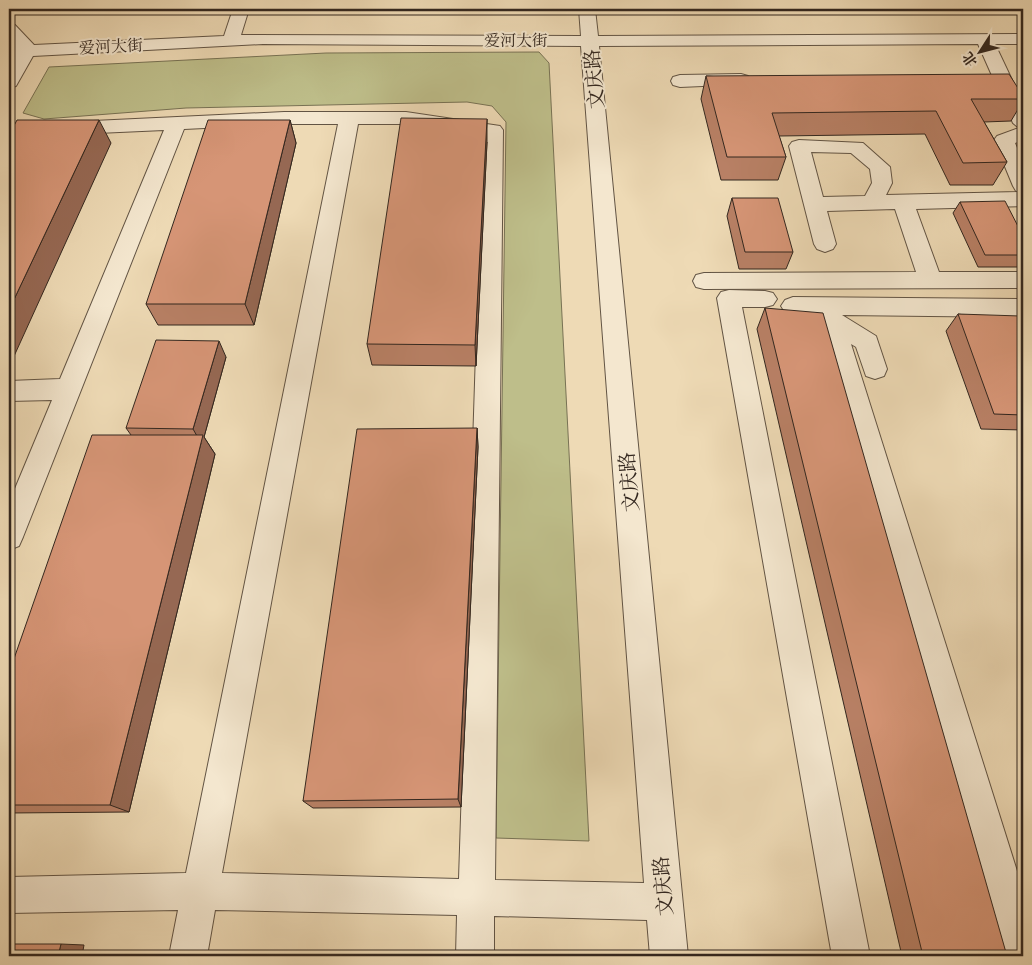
<svg xmlns="http://www.w3.org/2000/svg" width="1032" height="965" viewBox="0 0 1032 965" font-family="'IM FELL DW Pica','Noto Serif SC',serif">
	<style>
		.green { fill: #bebe8a; stroke: #787254 }
		.lines { fill: none; stroke-linecap: round; stroke-linejoin: round }
		.minor-casing { stroke: #625444; stroke-width: 2 }
		.minor { fill: #f4e7cf; fill-rule: evenodd }
		.wall { fill: #b88065; stroke: #33271f }
		.shaded-wall { fill: #966853; stroke: #33271f }
		.building { fill: #d69576; stroke: #33271f }
		.labels { text-anchor: middle; stroke-width: 4; stroke-linejoin: round; paint-order: stroke }
		.far-street-label { font-size: 16px; fill: #33271f; stroke: #f4e7cf }
		.street-label { font-size: 20px; fill: #33271f; stroke: #f4e7cf }
	</style>
	<rect width="100%" height="100%" fill="#eedab5"/>
	<filter id="stains"><feTurbulence type="fractalNoise" baseFrequency=".004" numOctaves="4"/><feColorMatrix values="0 0 0 0 .2 0 0 0 0 .09 0 0 0 0 .02 0 0 0 .5 -.17"/></filter>
	<radialGradient id="worn" r=".72"><stop offset=".6" stop-color="#630" stop-opacity="0"/><stop offset="1" stop-color="#630" stop-opacity=".3"/></radialGradient>
	<path class="green" d="M539,52l10,11 40,778 -93,-3 10,-716 -14,-16 -25,-4 -281,6 -142,11 -21,-6 26,-46 277,-14z"/>
	<g class="lines">
		<g class="minor-casing">
			<g id="minor">
				<path d="M233,9h16l-8,26 340,1 -2,-27h16l3,27 425,-2v10h-28l28,59v37l-8,3 8,19v44l-107,3 23,63h84v16l-319,1 -8,-2 -3,-6 3,-6 8,-2 212,-1 -21,-63 -68,2 9,33 -3,5 -8,3 -8,-3 -3,-5 -25,-98 3,-4 7,-2 64,3 27,24 2,16 -6,12 135,-3 -5,-1 -3,-5 -19,-46 3,-4 22,-8 -6,-5 -35,-79 -379,2 89,910h-38l-3,-36 -153,-4v40h-38l1,-41 -242,-5 -8,46h-38l9,-46 -169,3v-36l177,-4 152,-749h-54l-100,5 -161,408 -4,9 -10,4v-47l43,-103 -43,1v-20l51,-2 104,-249 -155,7v-12l275,-13h122l94,14 3,4 -8,750 149,3 -63,-837 -318,-2 -230,12 -17,30 -7,2v-21l6,-10h-6v-10l6,-1 -6,-7v-15l6,1 19,20 190,-9zM358,124h48l77,11 -24,744 -237,-6zM811,152l40,1 19,16 2,14 -7,13 -42,1z"/>
				<path d="M741,74l7,2 2,4 -2,4 -68,3 -7,-2 -2,-4 2,-4 7,-2z"/>
				<path d="M729,290l36,1 8,2 4,6 -4,6 -8,2h-23l128,649h-38l-115,-658 4,-6z"/>
				<path d="M793,297l230,2v18l-181,-2 34,21 11,33 -3,7 -9,3 -9,-3 -10,-29 -5,-3 172,546v66h-16l-3,-6 -186,-635h-25l-8,-3 -4,-6 4,-6z"/>
			</g>
		</g>
		<use href="#minor" class="minor"/>
	</g>
	<g class="wall">
		<path d="M706,76l317,20v5l-12,20 -27,1 23,40 -14,23h-43l-25,-51 -146,2 7,21 -8,23h-57l-20,-81z"/>
		<path d="M290,120l6,23 -42,182h-96l-12,-21z"/>
		<path d="M487,142l-11,224 -104,-1 -5,-21z"/>
		<path d="M732,198l61,54 -7,17h-47l-12,-53z"/>
		<path d="M960,202l63,34v31h-45l-25,-54z"/>
		<path d="M765,308l242,648h-105l-145,-627z"/>
		<path d="M958,314l65,10v106l-42,-1 -35,-98z"/>
		<path d="M226,357l-22,80 11,17 -86,358 -120,1v-140l122,-238 -5,-7z"/>
		<path d="M477,428l1,19 -17,360 -148,1 -10,-7z"/>
	</g>
	<g class="shaded-wall">
		<path d="M487,119v23l-11,224 -1,-21z"/>
		<path d="M99,120l12,23 -101,222 -1,-1v-54z"/>
		<path d="M290,120l6,23 -42,182 -9,-21z"/>
		<path d="M219,341l7,16 -22,80 11,17 -86,358 -19,-7 91,-362 -8,-14z"/>
		<path d="M477,428l1,19 -17,360 -3,-8z"/>
		<path d="M61,944l23,1 -2,11h-24z"/>
	</g>
	<g class="building">
		<path d="M1009,74l14,22v3h-52l36,63 -44,1 -27,-52 -164,2 14,44h-59l-21,-81z"/>
		<path d="M401,118l86,1 -12,226 -108,-1z"/>
		<path d="M17,120h82l-90,190v-175z"/>
		<path d="M208,120h82l-45,184h-99z"/>
		<path d="M732,198h46l15,54h-48z"/>
		<path d="M1005,201l18,35v19h-38l-25,-53z"/>
		<path d="M765,308l58,5 184,643h-84z"/>
		<path d="M958,314l62,2 3,8v91l-29,-1z"/>
		<path d="M156,340l63,1 -26,88 -67,-1z"/>
		<path d="M477,428l-19,371 -155,2 54,-372z"/>
		<path d="M92,435h111l-93,370h-101v-132z"/>
		<path d="M9,944h52l-3,12h-49z"/>
	</g>
	<g class="labels">
		<g class="far-street-label">
			<text x="516" y="46">爱河大街</text>
			<text transform="translate(111 46) rotate(-3)" y="6">爱河大街</text>
		</g>
		<g class="street-label">
			<text transform="translate(594 79) rotate(-95)" y="7">文庆路</text>
			<text transform="translate(629 482) rotate(-95)" y="7">文庆路</text>
			<text transform="translate(663 886) rotate(-95)" y="7">文庆路</text>
		</g>
	</g>
	<rect width="1032" height="965" fill="none" stroke="#eedab5" stroke-width="30"/>
	<rect x="10" y="10" width="1012" height="945" fill="none" stroke="#33271f" stroke-width="2.5"/>
	<rect x="15" y="15" width="1002" height="935" fill="none" stroke="#33271f"/>
	<g transform="translate(980 52) rotate(234)" stroke="#f4e7cf" stroke-width="4" paint-order="stroke">
	<path d="M0-4L9 19L0 12L-9 19Z" fill="#33271f"/>
	<text y="-8" font-size="14" font-weight="bold" text-anchor="middle" fill="#33271f">北</text>
	</g>
	<rect width="100%" height="100%" filter="url(#stains)"/>
	<rect width="100%" height="100%" fill="url(#worn)"/>
</svg>
